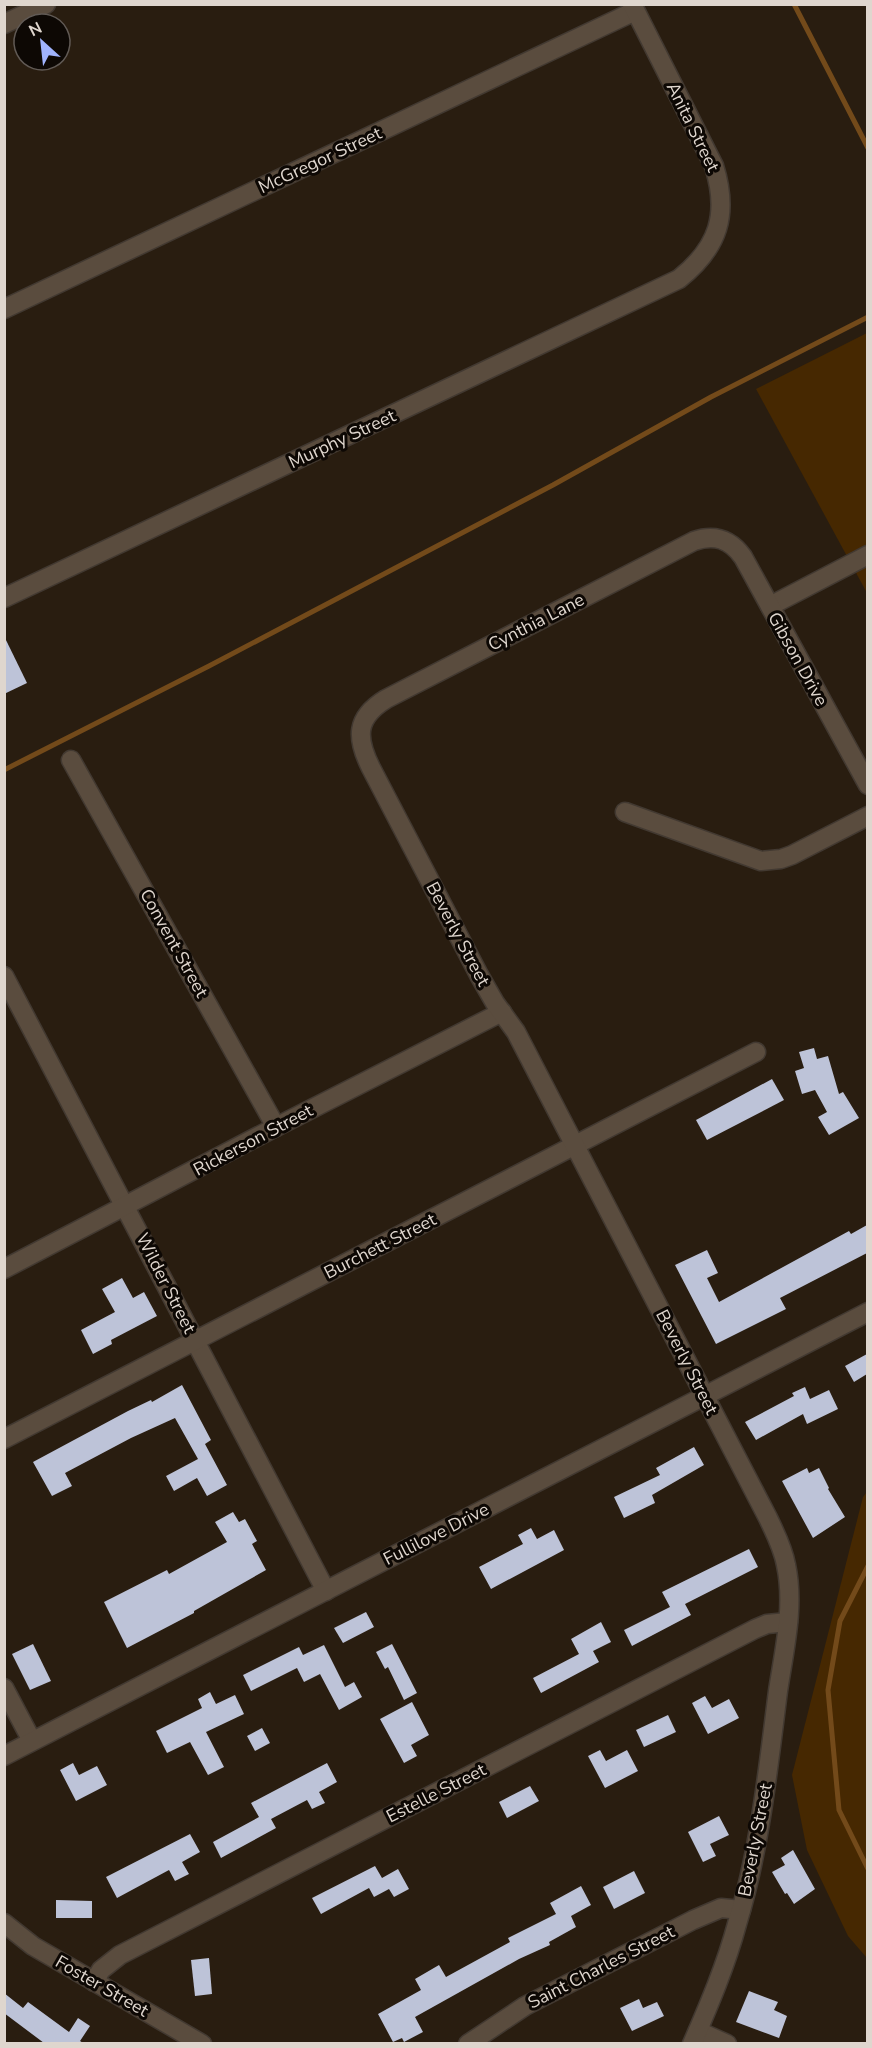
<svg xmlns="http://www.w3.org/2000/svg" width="872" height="2048" viewBox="0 0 872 2048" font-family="'Nunito Sans',sans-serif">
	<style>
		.green { fill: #462801 }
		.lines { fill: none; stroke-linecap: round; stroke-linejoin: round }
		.stream { stroke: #734a1a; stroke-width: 5 }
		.building { fill: #bdc3d8 }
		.minor-casing { stroke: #423931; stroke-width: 21 }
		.minor { stroke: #5a4c3e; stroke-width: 18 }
		.labels { text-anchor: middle; stroke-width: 6; stroke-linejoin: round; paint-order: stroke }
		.street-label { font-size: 18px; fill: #dfd6ce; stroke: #0d0804 }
	</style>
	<rect width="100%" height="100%" fill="#291d10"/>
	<g class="green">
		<path d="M867,333v260l-111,-204z"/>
		<path d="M867,1492v466l-19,-22 -41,-86 -15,-75 71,-278z"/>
	</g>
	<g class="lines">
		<g class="stream">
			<path d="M794,4l74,144"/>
			<path d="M4,770l205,-104 344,-181 158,-88 157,-80"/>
			<path d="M868,1566l-28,55 -12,69 11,120 29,59"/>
		</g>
	</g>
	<g class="building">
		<path d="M4,636l23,47 -23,11z"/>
		<path d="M814,1048l3,11 11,-3 11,38 4,-2 16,26 -30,17 -11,-18 9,-5 -12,-22 -13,4 -7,-23 9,-3 -5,-16z"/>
		<path d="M772,1079l12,21 -77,40 -11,-20z"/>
		<path d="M867,1225v28l-87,45 6,11 -70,35 -41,-79 32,-15 11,23 -11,5 12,24 130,-71 2,3z"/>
		<path d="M122,1278l11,20 11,-6 13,24 -46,24 1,4 -19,10 -12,-24 34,-18 -13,-23z"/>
		<path d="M867,1354v20l-13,8 -9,-16z"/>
		<path d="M182,1385l29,55 -6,4 22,41 -20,11 -10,-18 -23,13 -8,-15 32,-17 -23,-41 -44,20 -66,35 7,13 -20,10 -19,-34 95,-51 23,-11 1,2z"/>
		<path d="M805,1387l5,12 19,-9 9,19 -31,15 -4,-10 -47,26 -11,-18 49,-26 -2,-3z"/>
		<path d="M694,1447l10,18 -52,30 3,8 -31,15 -10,-21 46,-22 -4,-7z"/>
		<path d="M807,1468l2,5 10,-5 10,20 -1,1 17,28 -32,21 -31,-57z"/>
		<path d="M233,1512l6,10 6,-3 12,22 -5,3 14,26 -72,41v2l-67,35 -23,-46 63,-32 2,4 58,-32 -12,-20z"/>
		<path d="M531,1528l6,11 17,-9 10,20 -73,39 -12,-22 44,-23 -5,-9z"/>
		<path d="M749,1549l9,18 -73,37 6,11 -59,31 -8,-16 46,-23 -8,-15z"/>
		<path d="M366,1612l8,15 -31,16 -9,-15z"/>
		<path d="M601,1622l10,20 -18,9 6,11 -58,31 -8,-15 46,-24 -8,-15z"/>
		<path d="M33,1644l18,37 -21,9 -18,-36z"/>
		<path d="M392,1644l25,49 -13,7 -16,-33 -3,2 -9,-17z"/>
		<path d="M324,1645l21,42 9,-5 8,15 -23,13 -19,-36 -16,8 -7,-14 -46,23 -8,-16 56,-28 4,8z"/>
		<path d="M210,1692l6,12 19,-9 9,19 -38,18 18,35 -16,8 -18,-33 -23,11 -11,-22 46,-23 -4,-9z"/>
		<path d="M705,1696l7,12 17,-9 10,19 -31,16 -16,-31z"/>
		<path d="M412,1702l17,33 -18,10 6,11 -13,7 -24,-44z"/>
		<path d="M668,1715l8,17 -32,15 -8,-17z"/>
		<path d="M262,1728l8,15 -15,8 -8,-15z"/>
		<path d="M600,1750l6,11 21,-11 11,21 -33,17 -17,-32z"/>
		<path d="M73,1763l6,12 18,-9 10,19 -31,16 -16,-31z"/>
		<path d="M327,1763l10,19 -18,10 6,11 -13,6 -5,-9 -36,19 5,9 -55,30 -8,-16 46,-25 -8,-14z"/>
		<path d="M530,1786l9,15 -32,17 -8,-16z"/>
		<path d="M719,1816l10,19 -19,9 6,12 -13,6 -15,-30z"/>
		<path d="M190,1834l10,18 -18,10 7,12 -14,7 -6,-11 -52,28 -11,-21z"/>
		<path d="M793,1850l22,39 -21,15 -7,-11 -2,1 -13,-22 13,-7 -4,-7z"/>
		<path d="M375,1866l7,12 16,-9 11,20 -15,8 -5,-8 -15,8 -5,-9 -48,26 -9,-16z"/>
		<path d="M634,1871l11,22 -31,16 -11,-22z"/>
		<path d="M581,1886l10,19 -20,11 5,11 -27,15 1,3 -31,14 -104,58 8,15 -19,10 -2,-4 -9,4 -15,-28 43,-24 -6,-11 24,-14 7,12 64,-35 -2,-4 48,-24 -6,-11z"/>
		<path d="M56,1900l36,1v17h-36z"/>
		<path d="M209,1958l3,36 -17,2 -4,-36z"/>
		<path d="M749,1991l29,11 -4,8 13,6 -8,22 -43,-16z"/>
		<path d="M4,1993l19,15 5,-6 41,30 9,-14 12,8 -10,15 3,2h-39l-40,-30z"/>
		<path d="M639,1999l4,9 14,-6 7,14 -32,15 -12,-23z"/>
	</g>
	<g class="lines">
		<g class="minor-casing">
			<g id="minor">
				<path d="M4,24l42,-20"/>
				<path d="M4,309l631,-298"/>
				<path d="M4,598l675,-319c40,-32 50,-65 35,-113l-82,-162"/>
				<path d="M770,606l98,-51"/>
				<path d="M71,760l205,367"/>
				<path d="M625,812l136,49 20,-2 11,-4 76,-39"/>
				<path d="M4,976l322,615"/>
				<path d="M4,1269l272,-142 226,-115"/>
				<path d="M4,1439l752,-387"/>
				<path d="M4,1688l28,53"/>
				<path d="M4,1756l864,-444"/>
				<path d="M4,1923l29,23 169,98"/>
				<path d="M94,1982l7,-12 19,-15 635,-326 12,-5 21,-2"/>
				<path d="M698,2031l29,13"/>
				<path d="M468,2044l57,-38 168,-86 28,-12 20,2"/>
				<path d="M692,2044c17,-39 34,-79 45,-120 23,-75 31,-155 41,-233 6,-40 17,-85 8,-126 -3,-17 -11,-32 -18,-47l-252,-486 -21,-29 -16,-28 -108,-207c-15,-30 -16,-50 15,-69l308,-158c21,-7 36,-2 49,16l125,228"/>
			</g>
		</g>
		<use href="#minor" class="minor"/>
	</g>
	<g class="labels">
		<g class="street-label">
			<text transform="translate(693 127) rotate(64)" y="6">Anita Street</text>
			<text transform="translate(320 160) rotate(-25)" y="6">McGregor Street</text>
			<text transform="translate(342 439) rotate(-25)" y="6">Murphy Street</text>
			<text transform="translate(536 622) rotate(-27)" y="6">Cynthia Lane</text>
			<text transform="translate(798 659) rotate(61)" y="6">Gibson Drive</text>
			<text transform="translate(458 934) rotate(62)" y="6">Beverly Street</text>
			<text transform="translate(174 943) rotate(61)" y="6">Convent Street</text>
			<text transform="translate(253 1140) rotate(-28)" y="6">Rickerson Street</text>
			<text transform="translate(380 1246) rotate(-27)" y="6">Burchett Street</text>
			<text transform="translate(166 1283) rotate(63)" y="6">Wilder Street</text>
			<text transform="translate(687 1362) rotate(63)" y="6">Beverly Street</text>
			<text transform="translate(436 1534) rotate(-27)" y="6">Fullilove Drive</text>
			<text transform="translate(436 1793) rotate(-27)" y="6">Estelle Street</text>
			<text transform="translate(755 1840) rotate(-79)" y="6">Beverly Street</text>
			<text transform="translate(601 1967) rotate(-27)" y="6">Saint Charles Street</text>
			<text transform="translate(102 1986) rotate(30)" y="6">Foster Street</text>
		</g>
	</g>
	<rect width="872" height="2048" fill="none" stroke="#dfd6ce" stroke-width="12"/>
	<g transform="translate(42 42) rotate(333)"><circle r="28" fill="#0d0804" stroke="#615a55" stroke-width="1.5"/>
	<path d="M0-4.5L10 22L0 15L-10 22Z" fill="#a0b3fd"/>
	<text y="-9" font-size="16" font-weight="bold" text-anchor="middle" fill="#dfd6ce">N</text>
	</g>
</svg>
